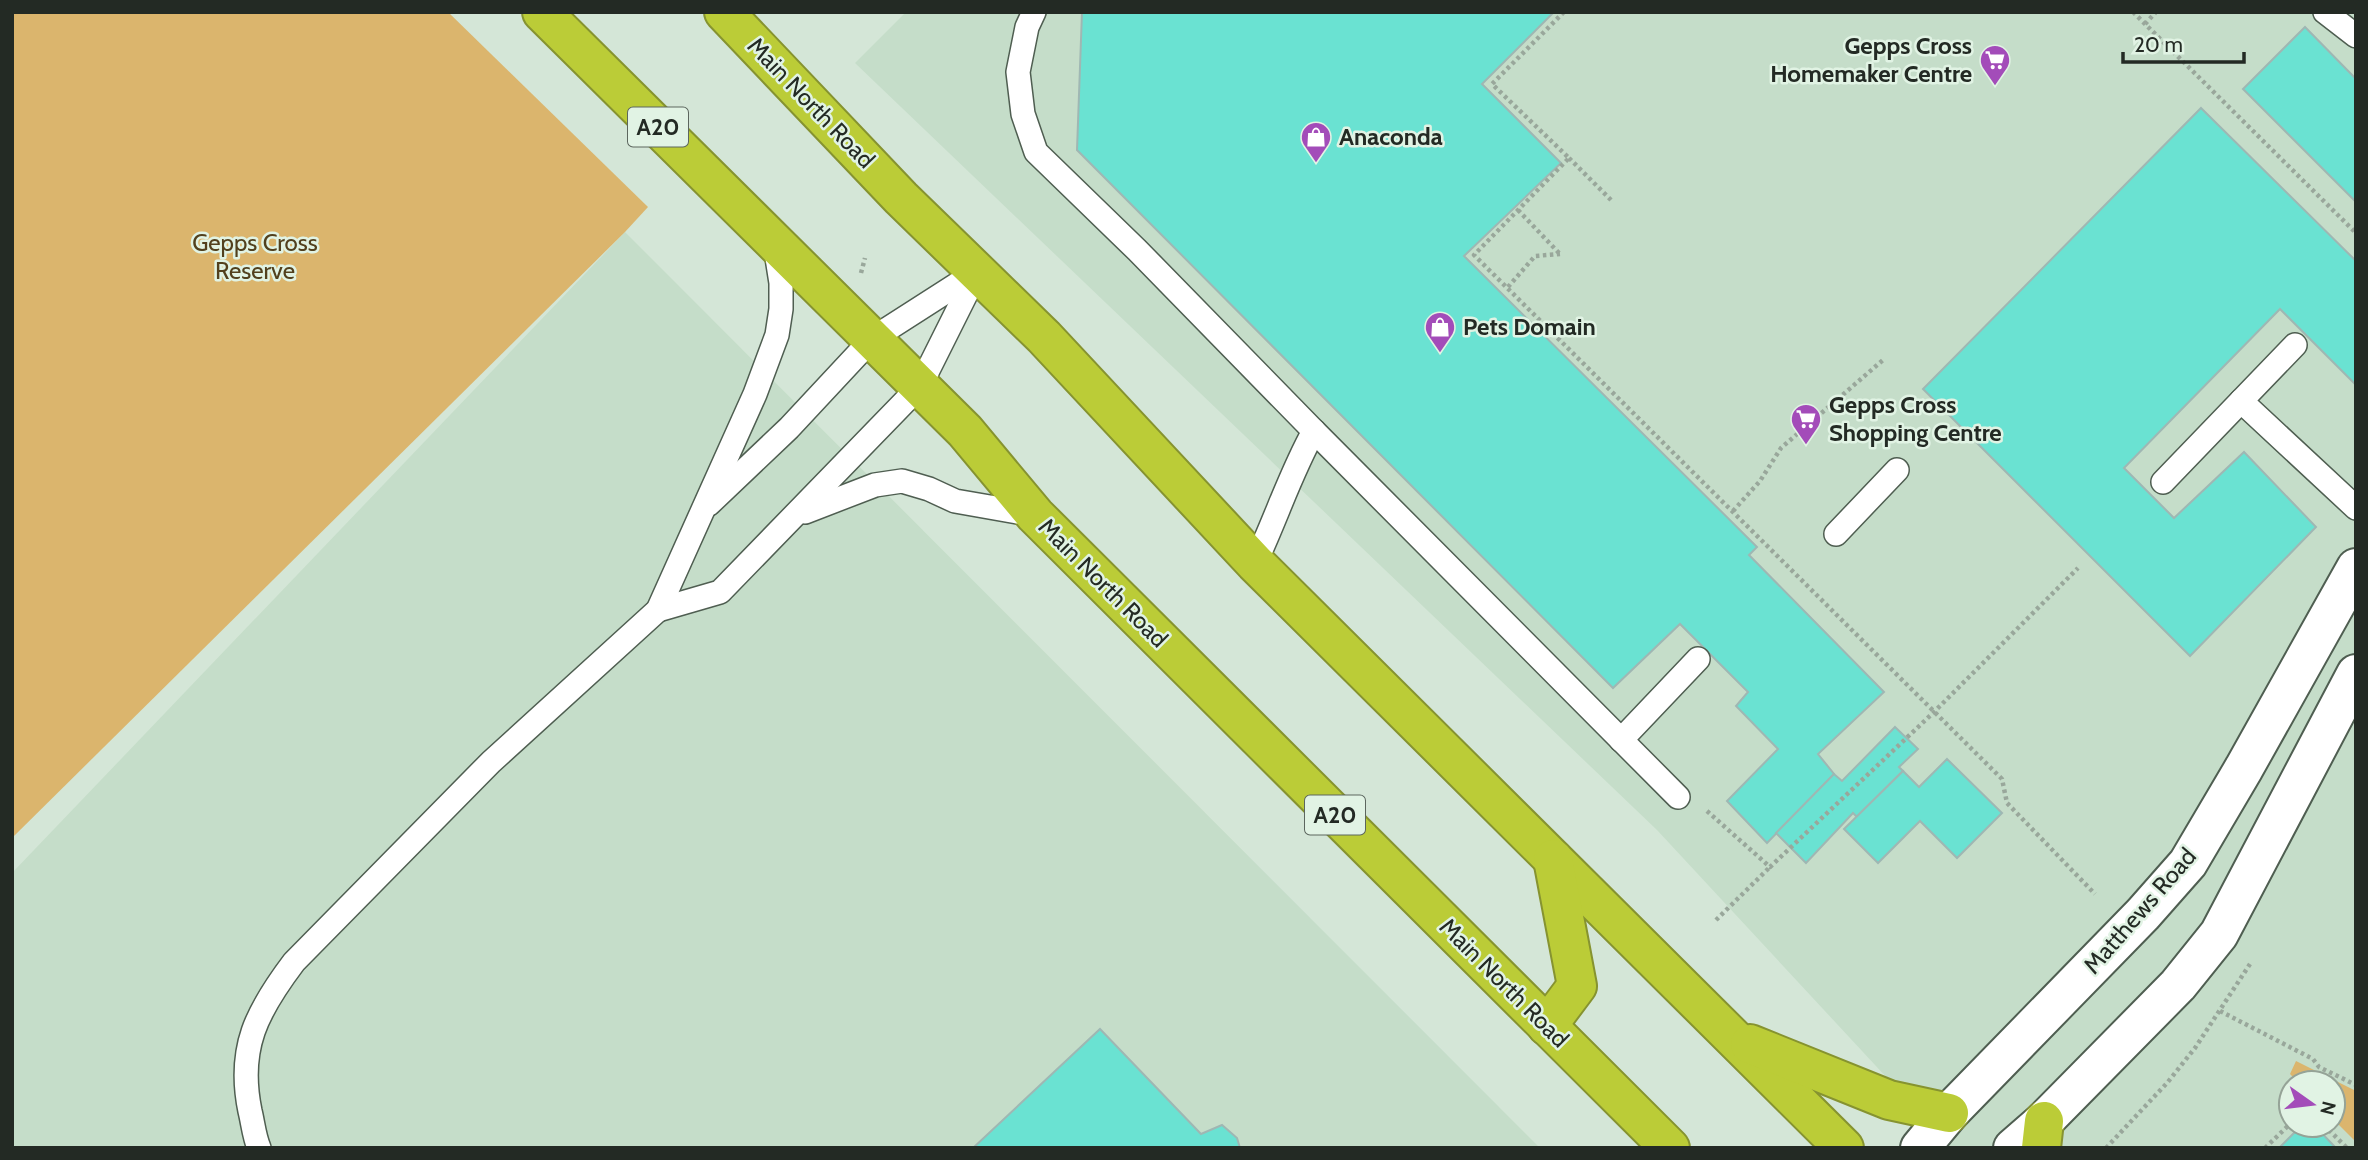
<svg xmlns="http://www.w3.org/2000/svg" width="2368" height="1160" viewBox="0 0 2368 1160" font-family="Cabin,sans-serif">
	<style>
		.built { fill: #c5ddc9; fill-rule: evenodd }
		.green { fill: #dbb56d }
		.building { fill: #6ae2d2; stroke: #9fb7b3; stroke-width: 2 }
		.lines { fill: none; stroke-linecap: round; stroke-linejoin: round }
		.lane-casing { stroke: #4f5e51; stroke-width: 26 }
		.street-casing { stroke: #4f5e51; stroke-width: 42 }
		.highway-casing { stroke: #869330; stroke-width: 42 }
		.path { stroke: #99a79b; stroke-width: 4.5; stroke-dasharray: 3.5 3.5; stroke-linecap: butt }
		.lane { stroke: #fff; stroke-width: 23 }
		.street { stroke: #fff; stroke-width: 38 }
		.highway { stroke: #bbcc37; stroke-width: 38 }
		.labels { text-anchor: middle; stroke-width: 5; stroke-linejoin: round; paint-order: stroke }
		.shield { fill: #e1f3e4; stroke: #5c665e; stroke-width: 2 }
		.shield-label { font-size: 23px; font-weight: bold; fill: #232a24 }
		.poi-label { font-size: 24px; font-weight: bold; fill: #232a24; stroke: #e1f3e4; text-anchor: start }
		.street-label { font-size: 24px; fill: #232a24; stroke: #e1f3e4 }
		.park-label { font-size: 24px; fill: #52401d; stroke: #e1f3e4 }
	</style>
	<rect width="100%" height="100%" fill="#d4e6d7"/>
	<g class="built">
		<path d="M906,12h1450v1136h-404l-295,-318 -802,-767zM2291,1083h42v42h-42z"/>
		<path d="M625,232l915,916h-1528v-275z"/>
	</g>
	<g class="green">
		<path d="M12,12h436l200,195 -23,25 -613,606z"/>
		<path d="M2296,1061l60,30v51l-23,-23v-36h-34l-9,-9z"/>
	</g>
	<g class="building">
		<path d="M1082,12h472l-72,72 79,79 -97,93 293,291 -8,8 135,137 -66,62 16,20 -67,69 -40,-42 51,-52 -42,-43 12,-14 -68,-68 -67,64 -536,-538z"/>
		<path d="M2305,27l51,52v123l-113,-113z"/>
		<path d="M2201,108l155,153v124l-76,-76 -156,159 50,50 70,-66 72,75 -126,129 -267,-267z"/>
		<path d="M1895,727l23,22 -19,18 4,4 -46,46 -4,-4 -47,50 -30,-30 58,-59 8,7z"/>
		<path d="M1947,759l55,54 -45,45 -37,-37 -42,42 -34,-34 59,-58 16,16z"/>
		<path d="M1100,1029l101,105 21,-9 15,13 3,10h-267z"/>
		<path d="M2302,1125h12l22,23h-57z"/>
	</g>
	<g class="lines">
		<g class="lane-casing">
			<g id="lane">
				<path d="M1034,12l-7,15 -9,45 5,42 13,38 101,98 177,181c-24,43 -38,88 -59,132"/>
				<path d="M2325,12l31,24"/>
				<path d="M2241,401l115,107"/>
				<path d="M1314,431l364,366"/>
				<path d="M2163,482l132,-137"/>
				<path d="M709,504l80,-76 83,-89 103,-66"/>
				<path d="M805,512l70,-27 27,-4 27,8 26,12 80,14"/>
				<path d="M1836,534l61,-64"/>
				<path d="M658,610l62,-18 200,-206 57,-114"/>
				<path d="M1621,740l77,-81"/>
				<path d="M259,1148c-5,-12 -6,-25 -9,-37 -13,-63 7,-100 44,-149l197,-200 167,-152 97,-216 22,-59 4,-26v-26l-6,-38"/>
			</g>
		</g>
		<g class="street-casing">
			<g id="street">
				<path d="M1920,1148l29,-35 194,-199 45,-51 56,-95 112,-200"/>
				<path d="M2013,1148l31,-27 134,-136 41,-51 137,-260"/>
			</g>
		</g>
		<g class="highway-casing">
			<g id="highway">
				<path d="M542,12l423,419 70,84 635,633"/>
				<path d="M724,12l177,186 143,139 211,226 589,585"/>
				<path d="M1547,1026l30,-40 -24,-127"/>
				<path d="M1750,1044l139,56 60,13"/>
				<path d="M2041,1148l3,-27"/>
			</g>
		</g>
		<g class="path">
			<path d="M1564,12l-72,72 77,74 -95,97 528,524 5,24 88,91"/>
			<path d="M2133,12l223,221"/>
			<path d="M2145,24l11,-12"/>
			<path d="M1569,158l42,42"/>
			<path d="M1518,210l41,43"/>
			<path d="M861,273l4,-15"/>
			<path d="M1508,287l27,-31 25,-2"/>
			<path d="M1733,511l27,-30 21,-33 102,-88"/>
			<path d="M1707,811l63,56 164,-155 144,-144"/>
			<path d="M1716,920l54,-53"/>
			<path d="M2220,1011l93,48 6,8 37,18"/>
			<path d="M2324,1125l23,23"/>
			<path d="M2106,1148l61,-65 28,-35 55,-84"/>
			<path d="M2265,1148l26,-25"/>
		</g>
		<use href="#lane" class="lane"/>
		<use href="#street" class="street"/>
		<use href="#highway" class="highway"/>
	</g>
	<defs>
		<g id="supermarket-pin" transform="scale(1.575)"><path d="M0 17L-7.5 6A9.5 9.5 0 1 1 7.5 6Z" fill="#a34cb9" stroke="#e1f3e4"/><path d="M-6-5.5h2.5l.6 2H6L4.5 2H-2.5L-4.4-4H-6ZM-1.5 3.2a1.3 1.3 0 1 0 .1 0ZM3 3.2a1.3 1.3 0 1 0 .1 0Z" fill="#fff"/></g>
		<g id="shop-pin" transform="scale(1.575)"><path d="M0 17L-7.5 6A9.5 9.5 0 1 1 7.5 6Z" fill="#a34cb9" stroke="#e1f3e4"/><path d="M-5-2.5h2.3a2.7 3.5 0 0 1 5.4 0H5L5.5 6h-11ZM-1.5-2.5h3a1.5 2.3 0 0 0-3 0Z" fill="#fff"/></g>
	</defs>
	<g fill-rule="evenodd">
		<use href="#supermarket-pin" x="1995" y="60"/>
		<use href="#shop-pin" x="1316" y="137"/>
		<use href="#shop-pin" x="1440" y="327"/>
		<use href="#supermarket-pin" x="1806" y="419"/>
	</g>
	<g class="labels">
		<g class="shield">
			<rect x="628" y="107.5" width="60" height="39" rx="5"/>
			<rect x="1305" y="795.5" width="60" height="39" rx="5"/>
		</g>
		<g class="shield-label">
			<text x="658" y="135">A20</text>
			<text x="1335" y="823">A20</text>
		</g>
		<g class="poi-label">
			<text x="1972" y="54" text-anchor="end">Gepps Cross<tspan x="1972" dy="28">Homemaker Centre</tspan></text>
			<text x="1339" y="145">Anaconda</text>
			<text x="1463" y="335">Pets Domain</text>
			<text x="1829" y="413">Gepps Cross<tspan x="1829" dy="28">Shopping Centre</tspan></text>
		</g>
		<g class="street-label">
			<text transform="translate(811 103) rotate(46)" y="8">Main North Road</text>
			<text transform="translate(1103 583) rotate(45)" y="8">Main North Road</text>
			<text transform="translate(2140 911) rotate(-49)" y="8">Matthews Road</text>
			<text transform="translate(1504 983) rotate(45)" y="8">Main North Road</text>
		</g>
		<g class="park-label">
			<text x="255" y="251">Gepps Cross<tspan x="255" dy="28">Reserve</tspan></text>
		</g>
	</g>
	<rect width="2368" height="1160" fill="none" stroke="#232a24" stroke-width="28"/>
	<g transform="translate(2312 1104) rotate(104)"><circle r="33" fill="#e1f3e4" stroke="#95a397" stroke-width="2"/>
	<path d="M0-5L12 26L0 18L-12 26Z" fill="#a34cb9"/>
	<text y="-10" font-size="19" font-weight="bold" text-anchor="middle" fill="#232a24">N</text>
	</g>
	<path d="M2123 52v10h121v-10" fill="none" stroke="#232a24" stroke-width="3.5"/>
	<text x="2134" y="52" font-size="21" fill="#232a24" stroke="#e1f3e4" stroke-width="5" paint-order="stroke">20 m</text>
</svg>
